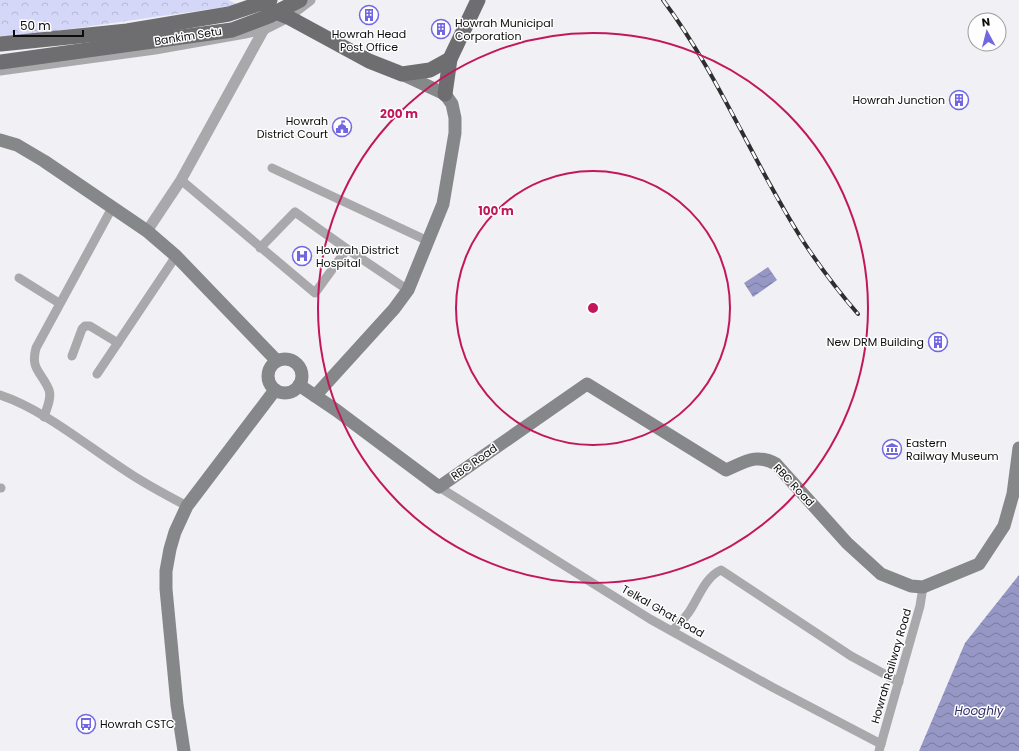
<svg xmlns="http://www.w3.org/2000/svg" width="1019" height="751" viewBox="0 0 1019 751" font-family="Poppins,sans-serif">
	<style>
		.park { fill: url(#park-crowns) }
		.water { fill: url(#water-waves) }
		.lines { fill: none; stroke-linecap: round; stroke-linejoin: round }
		.minor { stroke: #a9a9ab; stroke-width: 9 }
		.tertiary { stroke: #a9a9ab; stroke-width: 11 }
		.secondary { stroke: #868789; stroke-width: 13 }
		.primary { stroke: #6e6e71; stroke-width: 15 }
		.rail-casing { stroke: #2e2e2f; stroke-width: 4 }
		.rail { stroke: #fefeff; stroke-width: 2.5; stroke-dasharray: 8; stroke-linecap: butt }
		.primary-bridge { stroke: #6e6e71; stroke-width: 15 }
		.ring { fill: none; stroke: #c2185b; stroke-width: 2 }
		.labels { text-anchor: middle; stroke-width: 3; stroke-linejoin: round; paint-order: stroke }
		.poi-label { font-size: 11px; fill: #0c0c0d; stroke: #fefeff; text-anchor: start }
		.street-label { font-size: 11px; fill: #0c0c0d; stroke: #fefeff }
		.water-label { font-size: 12px; font-style: italic; fill: #34306a; stroke: #fefeff }
		.centre { fill: #c2185b; stroke: #fefeff; stroke-width: 2 }
		.ring-label { font-size: 12px; text-anchor: middle; font-weight: bold; fill: #c2185b; stroke: #fefeff; stroke-width: 3; stroke-linejoin: round; paint-order: stroke }
	</style>
	<defs>
		<pattern id="park-crowns" width="20" height="18" patternUnits="userSpaceOnUse"><rect width="20" height="18" fill="#d5d7f9"/><path d="M2 6a3 3 0 1 1 6 0M12 15a3 3 0 1 1 6 0" fill="none" stroke="#b6b7d4"/></pattern>
		<pattern id="water-waves" width="16" height="10" patternUnits="userSpaceOnUse"><rect width="16" height="10" fill="#9697c5"/><path d="M0 5q4-4 8 0t8 0" fill="none" stroke="#797a9e"/></pattern>
	</defs>
	<rect width="100%" height="100%" fill="#f0f0f5"/>
	<path class="park" d="M0,0h228l11,5 -239,34z"/>
	<g class="water">
		<path d="M768,267l9,13 -24,17 -9,-14z"/>
		<path d="M1019,575v176h-100l46,-108z"/>
	</g>
	<g class="lines">
		<g class="minor">
			<path d="M272,168l156,73"/>
			<path d="M181,180l134,113 32,-44 -52,-37 -35,36"/>
			<path d="M347,249l61,41"/>
			<path d="M19,278l40,25"/>
			<path d="M72,356l10,-27 3,-3h5l28,17"/>
			<path d="M97,374l79,-118"/>
			<path d="M0,395c43,14 87,51 126,76 19,13 40,24 61,35"/>
			<path d="M44,417c2,-7 8,-19 5,-27 -7,-18 -19,-20 -13,-42l76,-140"/>
			<path d="M439,487l211,132 122,68 109,57"/>
			<path d="M0,488h1"/>
			<path d="M672,631c6,-6 12,-12 17,-19 9,-13 16,-35 32,-42l130,86 48,26"/>
			<path d="M879,751l41,-145 3,-19"/>
		</g>
		<g class="tertiary">
			<path d="M0,70l155,-21 90,-16 19,-4 24,-12 22,-17"/>
			<path d="M147,231l34,-51 83,-151"/>
		</g>
		<g class="secondary">
			<path d="M0,140l17,5 27,16 103,70 29,25 101,105"/>
			<circle cx="285" cy="376" r="17"/>
			<path d="M299,385l37,25 103,77 148,-103 139,86c19,-8 30,-17 50,-6l71,79 34,31 30,12 12,1 56,-23 25,-38 9,-32 6,-46"/>
			<path d="M315,396l79,-87 14,-19 35,-86 12,-71v-15l-3,-14 -7,-10 -43,-20"/>
			<path d="M184,751l-7,-46 -11,-116v-18l4,-22 5,-17 12,-26 88,-116"/>
		</g>
		<g class="primary">
			<path d="M267,8l21,9 81,44 33,13 28,-4 20,-11 28,-59"/>
			<path d="M445,94l5,-35"/>
		</g>
		<g class="rail-casing">
			<path id="rail" d="M663,0c56,75 90,163 140,241 17,26 35,50 55,73"/>
		</g>
		<use href="#rail" class="rail"/>
		<g class="primary-bridge">
			<path d="M1,44l126,-13 102,-17 41,-14"/>
			<path d="M1,62l231,-32 37,-14 31,-16"/>
		</g>
	</g>
	<g class="ring">
		<circle cx="593" cy="308" r="137"/>
		<circle cx="593" cy="308" r="275"/>
	</g>
	<defs>
		<g id="building-ring" transform="scale(1)"><circle r="9.5" fill="#fefeff" stroke="#7267e2" stroke-width="1.5"/><path d="M-4-6H4V6H1V3H-1V6H-4ZM-2.5-4.3h1.7v1.8h-1.7ZM.8-4.3h1.7v1.8H.8ZM-2.5-1h1.7V.8h-1.7ZM.8-1h1.7V.8H.8Z" fill="#7267e2"/></g>
		<g id="civic-ring" transform="scale(1)"><circle r="9.5" fill="#fefeff" stroke="#7267e2" stroke-width="1.5"/><path d="M-.6-6.5H3V-4.5H.6V-3L4-1V1h2V6H-6V1h2V-1L-.6-3ZM-1.2 2.5V6h2.4V2.5Z" fill="#7267e2"/></g>
		<g id="hospital-ring" transform="scale(1)"><circle r="9.5" fill="#fefeff" stroke="#7267e2" stroke-width="1.5"/><path d="M-5-5h3v3.5h4V-5h3V5h-3V1.5h-4V5h-3Z" fill="#7267e2"/></g>
		<g id="museum-ring" transform="scale(1)"><circle r="9.5" fill="#fefeff" stroke="#7267e2" stroke-width="1.5"/><path d="M0-6L6-3V-2H-6V-3ZM-5-1h2V3h-2ZM-1-1h2V3h-2ZM3-1h2V3H3ZM-6 4H6V6H-6Z" fill="#7267e2"/></g>
		<g id="bus-ring" transform="scale(1)"><circle r="9.5" fill="#fefeff" stroke="#7267e2" stroke-width="1.5"/><path d="M-5-6H5V4H4V6H2V4H-2V6H-4V4H-5ZM-3.5-4V0h7V-4ZM-3.5 1.2v1.5H-2V1.2ZM2 1.2v1.5H3.5V1.2Z" fill="#7267e2"/></g>
	</defs>
	<g fill-rule="evenodd">
		<use href="#building-ring" x="369" y="15"/>
		<use href="#building-ring" x="441" y="29"/>
		<use href="#building-ring" x="959" y="100"/>
		<use href="#civic-ring" x="342" y="127"/>
		<use href="#hospital-ring" x="302" y="256"/>
		<use href="#building-ring" x="938" y="342"/>
		<use href="#museum-ring" x="892" y="449"/>
		<use href="#bus-ring" x="86" y="724"/>
	</g>
	<g class="labels">
		<g class="poi-label">
			<text x="455" y="27">Howrah Municipal<tspan x="455" dy="13">Corporation</tspan></text>
			<text x="369" y="38" text-anchor="middle">Howrah Head<tspan x="369" dy="13">Post Office</tspan></text>
			<text x="945" y="104" text-anchor="end">Howrah Junction</text>
			<text x="328" y="125" text-anchor="end">Howrah<tspan x="328" dy="13">District Court</tspan></text>
			<text x="316" y="254">Howrah District<tspan x="316" dy="13">Hospital</tspan></text>
			<text x="924" y="346" text-anchor="end">New DRM Building</text>
			<text x="906" y="447">Eastern<tspan x="906" dy="13">Railway Museum</tspan></text>
			<text x="100" y="728">Howrah CSTC</text>
		</g>
		<g class="street-label">
			<text transform="translate(188 36) rotate(-9)" y="4">Bankim Setu</text>
			<text transform="translate(474 462) rotate(-35)" y="4">RBC Road</text>
			<text transform="translate(794 485) rotate(47)" y="4">RBC Road</text>
			<text transform="translate(663 611) rotate(30)" y="4">Telkal Ghat Road</text>
			<text transform="translate(891 666) rotate(-74)" y="4">Howrah Railway Road</text>
		</g>
		<g class="water-label">
			<text x="979" y="715">Hooghly</text>
		</g>
	</g>
	<circle cx="593" cy="308" r="6" class="centre"/>
	<g class="ring-label">
		<text x="399" y="118">200 m</text>
		<text x="496" y="215">100 m</text>
	</g>
	<g transform="translate(987 32) rotate(353)"><circle r="19" fill="#fefeff" stroke="#9d9d9e"/>
	<path d="M0-3L7 15L0 10L-7 15Z" fill="#7267e2"/>
	<text y="-6" font-size="11" font-weight="bold" text-anchor="middle" fill="#0c0c0d">N</text>
	</g>
	<path d="M14 30v6h69v-6" fill="none" stroke="#0c0c0d" stroke-width="2"/>
	<text x="20" y="30" font-size="12" fill="#0c0c0d" stroke="#fefeff" stroke-width="3" paint-order="stroke">50 m</text>
</svg>
